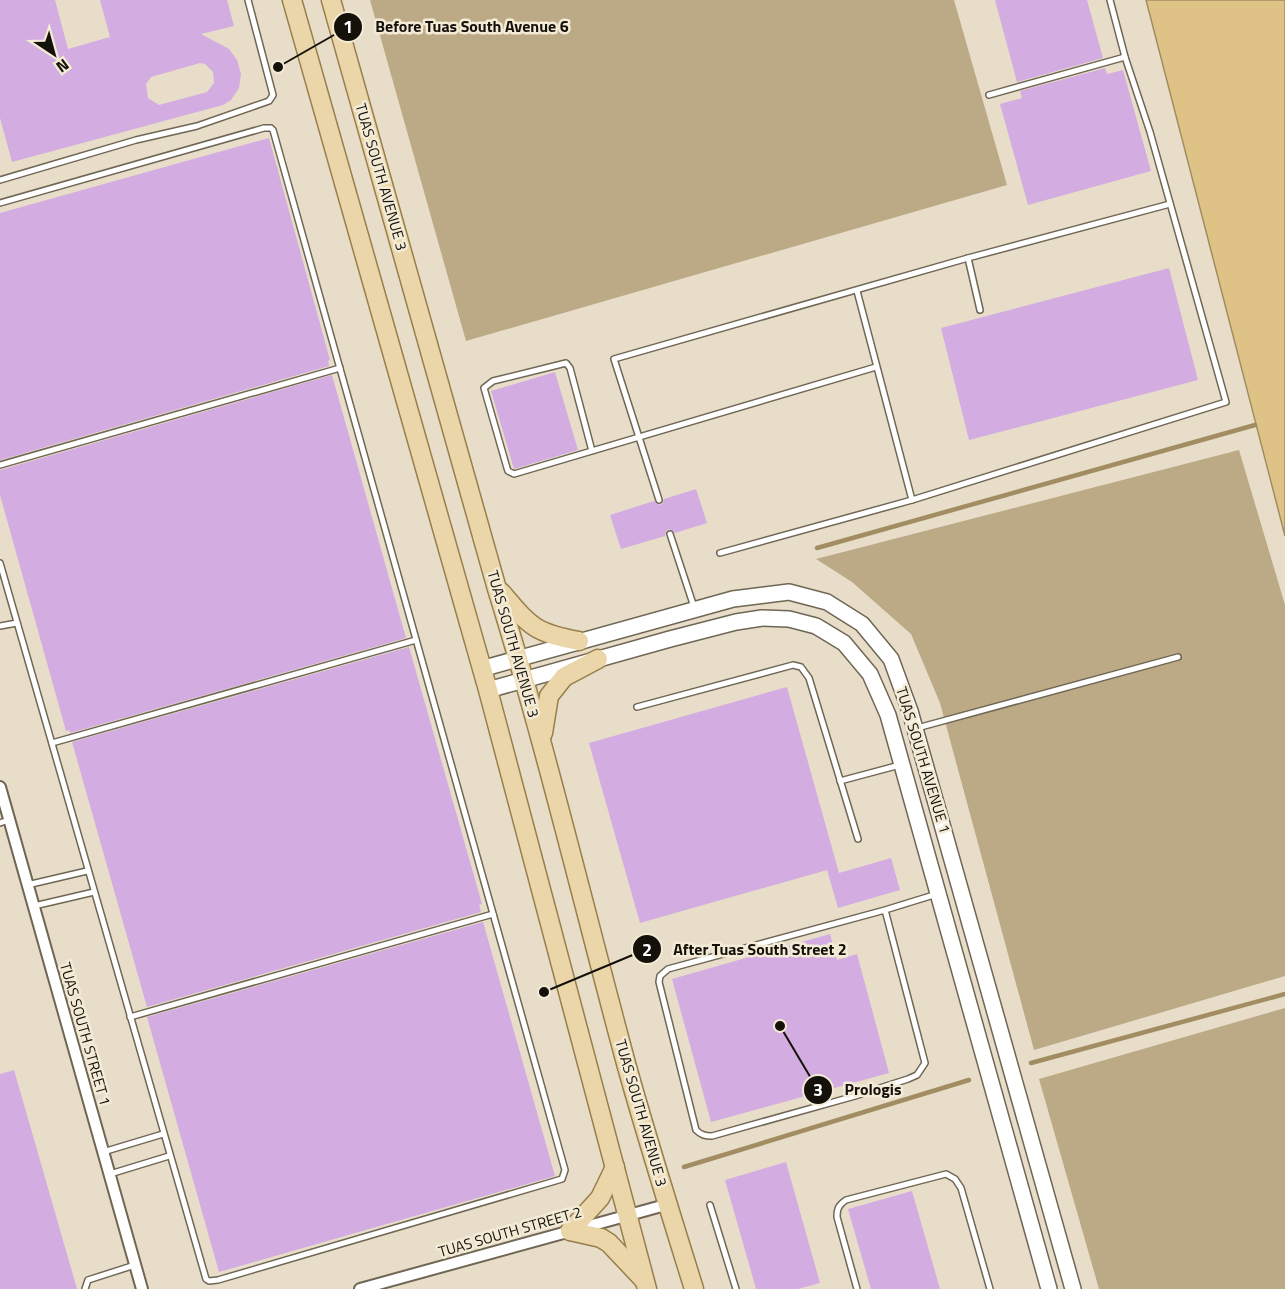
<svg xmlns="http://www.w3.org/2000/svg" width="1285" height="1289" viewBox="0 0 1285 1289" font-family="'Titillium Web',sans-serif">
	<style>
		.green { fill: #bbaa85 }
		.water { fill: #dec286; stroke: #a18d61; stroke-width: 1.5 }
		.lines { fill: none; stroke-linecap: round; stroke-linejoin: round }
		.stream { stroke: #a18d61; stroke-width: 4.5 }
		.building { fill: #d3ade1; fill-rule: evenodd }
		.lane-casing { stroke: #6f6654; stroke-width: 8 }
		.street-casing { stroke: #6f6654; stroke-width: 14 }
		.secondary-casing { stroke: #6f6654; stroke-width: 18 }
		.primary-casing { stroke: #977f4c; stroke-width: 21 }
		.lane { stroke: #fff; stroke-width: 5 }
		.street { stroke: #fff; stroke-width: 10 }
		.secondary { stroke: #fff; stroke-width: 15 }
		.primary { stroke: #ebd6a9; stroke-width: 18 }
		.labels { text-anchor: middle; stroke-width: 5; stroke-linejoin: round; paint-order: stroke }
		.street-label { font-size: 15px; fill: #14110a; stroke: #f4ebd6 }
		.leader { fill: none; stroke: #14110a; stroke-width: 2 }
		.callout-dot { fill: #14110a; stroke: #f4ebd6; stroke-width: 2 }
		.mark-label { font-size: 18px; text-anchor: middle; font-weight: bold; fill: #fff }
		.callout-label { font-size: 16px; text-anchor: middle; font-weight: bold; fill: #14110a; stroke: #f4ebd6; stroke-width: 5; stroke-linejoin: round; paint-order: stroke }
	</style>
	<rect width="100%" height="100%" fill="#e7ddc9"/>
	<g class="green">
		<path d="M370,0h584l53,185 -541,156z"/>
		<path d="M1239,450l46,155v371l-251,74 -94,-347 -29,-69 -59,-52 -36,-23z"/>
		<path d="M1285,1008v281h-186l-60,-210z"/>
	</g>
	<path class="water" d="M1146,0h139v536z"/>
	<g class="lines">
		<g class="stream">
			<path d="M817,548l438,-123"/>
			<path d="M1031,1063l254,-69"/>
			<path d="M684,1167l285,-87"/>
		</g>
	</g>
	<g class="building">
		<path d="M0,0h55l13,49 42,-12 -10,-37h127l7,26 -33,8 28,15 8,11 4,14 -2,14 -8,12 -8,5 -211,57 -12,-44zM200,63l5,1 8,8 1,11 -7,9 -48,13 -11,-7 -2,-14 5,-7z"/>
		<path d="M995,0h92l16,58 -86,24z"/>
		<path d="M1105,68l2,6 16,-4 28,101 -123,34 -28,-101 22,-6 -2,-7z"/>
		<path d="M269,138l61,222 -2,1 1,5 -329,94v-247z"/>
		<path d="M1169,268l29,112 -229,60 -28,-112z"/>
		<path d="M555,372l23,78 -64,19 -23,-78z"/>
		<path d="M332,375l74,263 -336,95 -1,-3 -3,1 -66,-236v-25z"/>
		<path d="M696,489l11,34 -32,10 -6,-4 -3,2 -1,5 -44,13 -11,-34 44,-14 6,4 3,-2 1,-4z"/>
		<path d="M409,647l73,257 -3,1 2,7 -334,95 -75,-265z"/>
		<path d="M787,687l52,186 52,-15 9,32 -62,18 -11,-38 -187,53 -51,-180z"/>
		<path d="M483,922l72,254 -336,96 -72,-255z"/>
		<path d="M830,934l7,26 20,-6 32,119 -178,49 -39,-143z"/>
		<path d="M14,1070l11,38 52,181h-77v-215z"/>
		<path d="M786,1162l34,121 -22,6h-42l-31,-109z"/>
		<path d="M912,1191l28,98h-69l-23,-80z"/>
	</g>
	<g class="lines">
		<g class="lane-casing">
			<g id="lane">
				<path d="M989,95l136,-38"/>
				<path d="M0,180l136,-40 61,-14 72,-25 4,-6 -25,-95"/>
				<path d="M0,203l264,-75h7l2,2 292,1040 -3,9 -344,101 -9,1 -3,-2 -206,-716"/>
				<path d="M968,258l12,52"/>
				<path d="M857,291l55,209"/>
				<path d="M592,451l-22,-83 -4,-5 -73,18 -9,7 23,80 1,3 6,3 362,-107"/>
				<path d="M0,465l340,-97"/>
				<path d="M659,500l-45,-141 354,-101 202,-54"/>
				<path d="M670,534l24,73"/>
				<path d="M720,553l192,-53 314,-98 -76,-270 -25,-75 -15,-57"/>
				<path d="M0,626l17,-3"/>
				<path d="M637,707l156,-42 8,2 8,11 49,161"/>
				<path d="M917,728l261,-71"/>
				<path d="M52,743l364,-103"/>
				<path d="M840,781l60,-16"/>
				<path d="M0,823l9,-3"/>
				<path d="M27,885l60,-14"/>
				<path d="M34,906l60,-14"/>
				<path d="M885,910l40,153 -8,12 -9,4 -53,17 -143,40c-7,0 -11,-1 -16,-6l-37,-148 1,-6 8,-7 217,-59 52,-16"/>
				<path d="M130,1017l363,-103"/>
				<path d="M103,1152l60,-18"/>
				<path d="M110,1174l59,-18"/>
				<path d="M710,1205l26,84"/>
				<path d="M85,1289l3,-9 47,-15"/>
				<path d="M857,1289l-20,-72c0,-9 2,-12 9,-17l100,-26 9,5 6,9 29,101"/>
			</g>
		</g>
		<g class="street-casing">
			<g id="street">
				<path d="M0,787l142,502"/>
				<path d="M360,1289l309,-85"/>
			</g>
		</g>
		<g class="secondary-casing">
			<g id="secondary">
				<path d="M481,669l252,-70 56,-7 38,10 35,22 29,35 19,52 163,578"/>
				<path d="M488,690l182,-51 66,-17 26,-4 27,1 27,7 28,17 26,31 18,41 161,574"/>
			</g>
		</g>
		<g class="primary-casing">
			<g id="primary">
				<path d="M292,0l196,690 159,599"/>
				<path d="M331,0l166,589c49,158 87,319 130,478 21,75 44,148 67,222"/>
				<path d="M501,592c29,34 33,41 78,49"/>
				<path d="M543,733l6,-37 15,-19 34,-18"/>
				<path d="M570,1231l31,7 8,5 34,36"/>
				<path d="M570,1231l30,-33 15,-31"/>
			</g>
		</g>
		<use href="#lane" class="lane"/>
		<use href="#street" class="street"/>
		<use href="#secondary" class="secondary"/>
		<use href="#primary" class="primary"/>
	</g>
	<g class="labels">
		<g class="street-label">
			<text transform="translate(381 177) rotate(74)" y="5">TUAS SOUTH AVENUE 3</text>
			<text transform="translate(513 644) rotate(74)" y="5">TUAS SOUTH AVENUE 3</text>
			<text transform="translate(923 760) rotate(73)" y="5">TUAS SOUTH AVENUE 1</text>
			<text transform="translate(85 1034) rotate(74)" y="5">TUAS SOUTH STREET 1</text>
			<text transform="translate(641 1113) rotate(74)" y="5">TUAS SOUTH AVENUE 3</text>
			<text transform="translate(510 1232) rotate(-16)" y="5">TUAS SOUTH STREET 2</text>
		</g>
	</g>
	<path class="leader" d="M278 67L348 27M544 992L647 949M780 1026L818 1090"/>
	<g class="callout-dot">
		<circle cx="278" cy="67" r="6"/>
		<circle cx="544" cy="992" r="6"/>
		<circle cx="780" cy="1026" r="6"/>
		<circle cx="348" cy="27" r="15"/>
		<circle cx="647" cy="949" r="15"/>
		<circle cx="818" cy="1090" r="15"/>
	</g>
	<g class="mark-label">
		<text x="348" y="33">1</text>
		<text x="647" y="956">2</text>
		<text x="818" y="1096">3</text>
	</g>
	<g class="callout-label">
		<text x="472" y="32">Before Tuas South Avenue 6</text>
		<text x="760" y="955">After Tuas South Street 2</text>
		<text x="873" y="1095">Prologis</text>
	</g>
	<g transform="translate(54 54) rotate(144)" stroke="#f4ebd6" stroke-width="4.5" paint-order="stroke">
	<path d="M0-4.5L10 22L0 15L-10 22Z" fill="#14110a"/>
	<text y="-9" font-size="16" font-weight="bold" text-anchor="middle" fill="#14110a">N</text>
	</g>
</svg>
